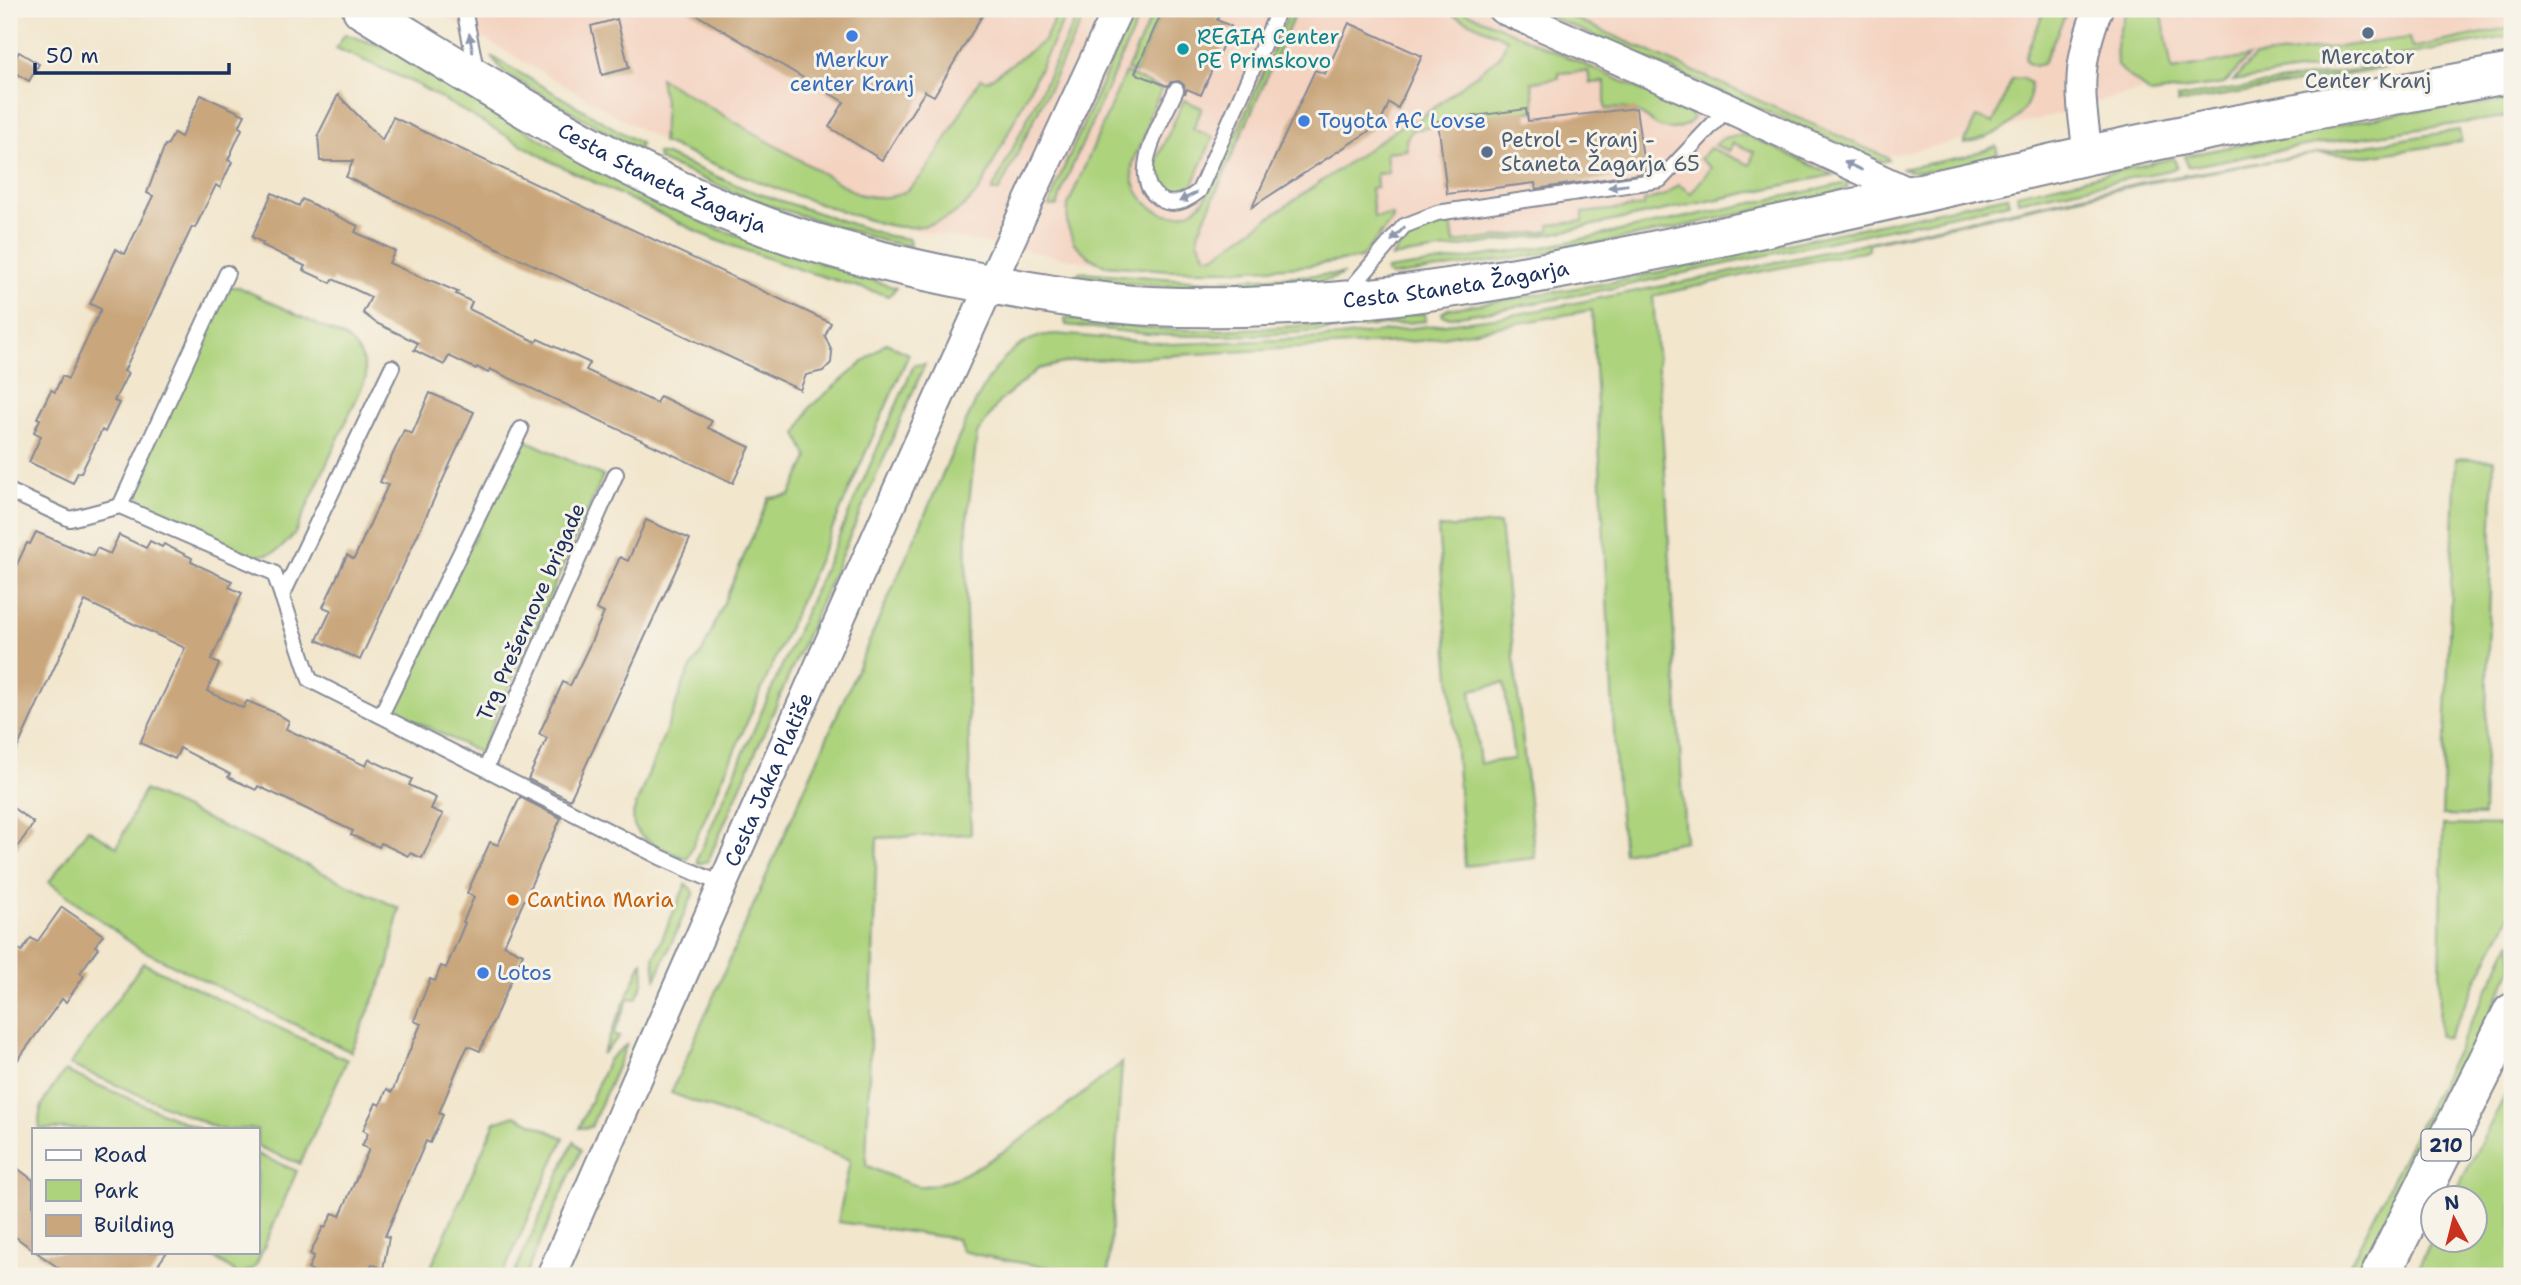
<svg xmlns="http://www.w3.org/2000/svg" width="2521" height="1285" viewBox="0 0 2521 1285" font-family="'Shantell Sans',sans-serif">
	<style>
		.built { fill: #f4d3c1 }
		.green { fill: #add37d; stroke: #64816e; stroke-width: 2; fill-rule: evenodd }
		.building { fill: #c9a67c }
		.lines { fill: none; stroke-linecap: round; stroke-linejoin: round }
		.lane-casing { stroke: #868a96; stroke-width: 18 }
		.street-casing { stroke: #868a96; stroke-width: 32 }
		.primary-casing { stroke: #868a96; stroke-width: 42 }
		.lane { stroke: #fff; stroke-width: 14 }
		.street { stroke: #fff; stroke-width: 28 }
		.primary { stroke: #fff; stroke-width: 38 }
		.oneway { fill: #8d97ae }
		.service-dot { fill: #5c6f8a; stroke: #f7f3e8; stroke-width: 2.5 }
		.shop-dot { fill: #3f7fe0; stroke: #f7f3e8; stroke-width: 2.5 }
		.culture-dot { fill: #0f9aa8; stroke: #f7f3e8; stroke-width: 2.5 }
		.food-dot { fill: #e8710a; stroke: #f7f3e8; stroke-width: 2.5 }
		.labels { text-anchor: middle; stroke-width: 6; stroke-linejoin: round; paint-order: stroke }
		.shield { fill: #f7f3e8; stroke: #5d6a87; stroke-width: 2 }
		.shield-label { font-size: 19px; font-weight: bold; fill: #1b2f5e }
		.culture-label { font-size: 21px; fill: #0d838f; stroke: #f7f3e8; text-anchor: start }
		.service-label { font-size: 21px; fill: #4e5e75; stroke: #f7f3e8 }
		.shop-label { font-size: 21px; fill: #366cbe; stroke: #f7f3e8; text-anchor: start }
		.street-label { font-size: 21px; fill: #1b2f5e; stroke: #f7f3e8 }
		.food-label { font-size: 21px; fill: #c56008; stroke: #f7f3e8; text-anchor: start }
	</style>
	<rect width="100%" height="100%" fill="#f7f3e8"/>
	<filter id="ink" filterUnits="userSpaceOnUse"><feTurbulence type="fractalNoise" baseFrequency=".0143" numOctaves="2"/><feDisplacementMap in="SourceGraphic" scale="14" xChannelSelector="R" yChannelSelector="G"/><feConvolveMatrix kernelMatrix="1 2 1 2 8 2 1 2 1" color-interpolation-filters="sRGB"/></filter>
	<filter id="wash" filterUnits="userSpaceOnUse"><feTurbulence type="fractalNoise" baseFrequency=".00686" numOctaves="4" result="noise"/><feDisplacementMap in="SourceGraphic" scale="28" xChannelSelector="R" yChannelSelector="G"/><feGaussianBlur stdDeviation="1.57" result="paint"/><feColorMatrix in="noise" values="0 0 0 0 0 0 0 0 0 0 0 0 0 0 0 0 0 1.4 0 .05"/><feComposite in="paint" operator="in"/></filter>
	<g filter="url(#wash)">
		<rect width="100%" height="100%" fill="#f2e6cd"/>
		<path class="built" d="M433,9h2079v27l-73,15 -98,7 -192,30 -178,50 -383,84 -227,39 -156,11 -101,-7 -212,-39 -113,-35 -117,-49z"/>
		<g class="green">
			<path d="M1059,9h10l-86,175c-15,24 -41,42 -70,43 -24,2 -49,-9 -72,-16 -61,-20 -120,-43 -179,-69l3,-34 -5,-30 198,116c16,4 33,6 48,-3 25,-16 57,-86 75,-113l6,3 57,-40z"/>
			<path d="M1081,9h7l-89,182h-7z"/>
			<path d="M1135,9h8l-78,173 -8,24h-8l10,-27z"/>
			<path d="M1155,9h8l-28,64 -8,-3z"/>
			<path d="M1291,9h6l-99,224v8l8,15h8l197,-137 3,4 86,-67 7,-17 -66,-30h18l224,99 11,10c-10,12 -28,15 -41,5 -4,-3 -9,-8 -14,-10 -10,-6 -22,-5 -34,-4v-27l-15,1 -2,-12 -29,2v5l-27,4 3,29 -77,9v3l-46,7 -6,10 1,10 -21,2 2,21 -12,1 1,13 -6,1 3,29 19,-2v4l-32,39 -55,8 -72,4h-66l-64,-5 -14,-7 -16,-15 -7,-19 1,-19 57,-132 37,16c-4,8 -9,17 -12,25 -2,5 -1,11 -3,16 -5,13 -15,27 -15,41 1,30 34,56 62,38 11,-6 16,-20 23,-31z"/>
			<path d="M1533,9h21l334,149 1,2 -7,2z"/>
			<path d="M2045,9h23l-25,55 -9,2 -8,-4 -1,-6z"/>
			<path d="M2126,9h35l11,61 77,-13 -25,27 -73,10 -34,-28 -1,-23z"/>
			<path d="M2512,27v9l-95,17 -184,28 22,-24 154,-19 3,10z"/>
			<path d="M345,34l42,14 20,10 153,93 70,37 86,40 180,60 -7,8 -88,-26 -88,-31 -159,-76 -140,-80 -78,-35z"/>
			<path d="M491,56l150,88 -3,6 -134,-78z"/>
			<path d="M2386,65l8,2 -216,36 -1,-5z"/>
			<path d="M2022,78l8,5 1,4c-2,34 -38,51 -67,57l12,-27 17,6 19,-44z"/>
			<path d="M1184,100l18,8 -9,21 20,8 -20,48 -6,6 -18,2 -12,-9 -3,-16 2,-7z"/>
			<path d="M2512,101v15l-196,28 -129,23 -2,-11 218,-44z"/>
			<path d="M2459,130l2,12 -92,14 -51,-3 -170,30 -279,60v7l-110,22 -106,24 13,191 19,354 -61,12 -7,-64 -25,-479 -172,31 -347,20 -35,8 -39,33 -22,32 -10,86 -1,91 5,223 -94,4 -11,327c10,5 45,21 55,21 52,1 157,-90 201,-123l-14,213h-11l-114,-20 -21,-5 -5,-12 -119,-17 12,-62 -179,-67 288,-656c20,-42 42,-101 97,-103l116,10 85,-3 82,-4 163,-20 212,-41 429,-94z"/>
			<path d="M1737,135l12,1 84,39 -282,59 -159,23c13,-21 35,-32 59,-35l3,21 95,-12v-6l34,-4v-8l61,-7v-5l21,-6 14,-10 12,8 20,-25 -11,-9 10,-11 40,17 4,-13 -21,-9 -4,8 -15,-6 10,-7z"/>
			<path d="M1996,146l2,8c-28,9 -67,24 -97,15l66,-13z"/>
			<path d="M657,153l9,2 82,35 140,46 21,3 1,7 -23,-4 -129,-40 -90,-38 -10,-5z"/>
			<path d="M2174,158l3,9 -7,3 -152,31 -1,-7z"/>
			<path d="M1848,183l-1,5 -5,3 -184,41 -128,24 -139,20 -5,-3v-3l153,-22z"/>
			<path d="M2007,196l2,7 -395,85 -116,22 -46,7 -9,-1 -1,-3 6,-4 165,-27z"/>
			<path d="M1080,272l124,9 138,-7c-28,23 -228,13 -267,2z"/>
			<path d="M230,287h9l107,51c14,12 19,22 20,40l-71,155c-15,19 -23,24 -47,22l-95,-44c-12,-9 -16,-18 -17,-32l90,-189z"/>
			<path d="M1424,313l2,8c-87,9 -176,18 -264,14 -32,-2 -64,-7 -96,-10l-1,-7c32,3 64,9 96,11 88,4 176,-6 263,-16z"/>
			<path d="M886,343l23,11 -222,505c-14,-6 -49,-18 -53,-34 -1,-3 0,-8 -1,-11 11,-32 25,-62 37,-94 11,-28 13,-44 33,-69l66,-153 21,-3 18,-37 -11,-24 13,-27z"/>
			<path d="M925,364l-217,497 -10,3 -1,-5 217,-494z"/>
			<path d="M521,438l82,38 -123,277 -87,-43z"/>
			<path d="M2456,458l38,2 -11,356 -41,-1z"/>
			<path d="M1500,524l35,334 -70,8 -27,-338zM1504,683l10,76 -34,4 -9,-73z"/>
			<path d="M144,790l255,118 -10,56 -38,88 -213,-104 -89,-66 39,-53 29,18z"/>
			<path d="M2443,825l69,1v85l-64,127 -9,-2z"/>
			<path d="M686,884l8,8 -38,86 -2,-21z"/>
			<path d="M2512,940v29l-152,307h-16z"/>
			<path d="M643,960l1,21 -8,18 -7,-1 -16,37 6,2 -17,17z"/>
			<path d="M143,963l204,97 -47,104 -43,-18v-17h-38l-149,-64z"/>
			<path d="M627,1044l-36,83 -12,1 29,-68z"/>
			<path d="M65,1071l135,58h-160c-5,-23 12,-40 25,-58z"/>
			<path d="M2512,1082v194h-98l19,-39 1,3h42v-42l-23,-1z"/>
			<path d="M515,1115l49,23 -62,138h-75l68,-154z"/>
			<path d="M574,1141l7,9 -56,126h-12z"/>
			<path d="M257,1154l40,17 -40,92 -4,6 -14,6 -33,-23h51z"/>
		</g>
		<g id="blocks">
			<g class="building">
				<path d="M687,9h299l-52,87 -9,-5 -43,69 -53,-33 15,-25z"/>
				<path d="M1163,9h59l-5,11 14,6 -30,69 -14,-6 -2,5 -1,-9 -5,-4 -8,1 -4,4 -32,-13z"/>
				<path d="M617,19l12,49 -27,7 -11,-49z"/>
				<path d="M1349,23l73,33 -24,52 -9,-5 -9,21 -128,83 63,-137 10,4z"/>
				<path d="M19,52l20,12 -10,17 -20,-12z"/>
				<path d="M201,95l44,20 -6,12 3,2 -14,31 4,2 -12,26 -4,-3 -21,43 -3,-1 -68,144 4,2 -14,28 5,2 -14,29 -3,-2 -21,43 -3,-1 -5,11 -44,-21 12,-26 -7,-4 6,-13 -3,-1 14,-28 4,2 7,-16 6,3 33,-70 -11,-5 26,-55 9,5 28,-58 -6,-3 18,-48 2,1 7,-13 7,4z"/>
				<path d="M338,95l44,45 11,-23 438,206 -6,13 7,16 -1,11 -8,8 -17,4 -6,15 -454,-213 7,-16h-33l-2,-26z"/>
				<path d="M1636,108l9,65 -109,16 -1,-6 -88,11 -9,-73 88,-12 2,12z"/>
				<path d="M272,193l27,13 3,-7 56,27 -3,6 40,19 -6,12 40,18 1,-1 28,12 -2,2 16,8 -3,7 67,33 2,-3 52,24 -4,7 70,33 4,-7 52,25 -4,7 42,19 -17,36 -243,-114 -2,4 -11,-6 -1,2 -27,-13 -5,9 -30,-15 4,-7 -42,-20 -13,-10 8,-16 -38,-18 -2,4 -28,-13 2,-4 -43,-21 1,-2 -11,-6z"/>
				<path d="M430,393l44,19 -114,248 -43,-20 14,-30 -8,-3 24,-52 7,4 19,-42 15,-32 -8,-3 24,-52 8,4z"/>
				<path d="M646,520l44,19 -120,261 -42,-21 19,-41 -8,-4 24,-52 7,4 20,-42 14,-31 -8,-4 24,-52 8,4z"/>
				<path d="M36,532l57,24 4,-8 13,6 9,-19 27,13 4,-7 12,6 2,-3 28,14 -1,4 41,19 -3,6 13,6 -31,67 8,4 -12,27 36,17 4,-7 29,12 13,8 -3,8 80,37 3,-7 43,20 -3,6 27,13 -5,11 12,5 -21,44 -12,-5 -2,3 -27,-13 -2,4 -28,-12 2,-4 -59,-28 -36,-17 -2,4 -28,-13 2,-3 -50,-26 -5,11 -35,-16 45,-95 -100,-47 -76,165v-185l18,-38 3,1z"/>
				<path d="M520,797l41,21 -57,127 19,9 -43,97 -12,-5 -7,14 -22,53 4,2 -13,28 -4,-2 -41,95 4,1 -6,32 -11,-5 -5,12h-54l2,-4 -7,-3 6,-13 -4,-2 13,-27 2,1 8,-15 7,3 29,-67 -7,-3 6,-13 -5,-3 13,-27 4,2 7,-16 5,3 29,-68 -7,-3 16,-42 5,2 6,-15 5,2 19,-45 -2,-1 11,-25 -7,-4 23,-51 8,3z"/>
				<path d="M9,805l25,18 -25,36z"/>
				<path d="M62,907l41,28 -8,11 3,2 -18,25 4,3 -18,26 -4,-3 -53,73v-129l13,8 9,-13 6,4z"/>
				<path d="M9,1162l24,18v70l-24,-18z"/>
				<path d="M36,1252h131l-17,24h-80z"/>
			</g>
		</g>
	</g>
	<g filter="url(#ink)">
		<use href="#blocks" fill-opacity="0" stroke="#868a96" stroke-width="2"/>
		<g class="lines">
			<g class="lane-casing">
				<g id="lane">
					<path d="M464,9l13,65"/>
					<path d="M1176,90c-12,28 -51,87 -16,109 14,9 28,1 39,-8l80,-182"/>
					<path d="M1348,292l56,-66 33,-13 223,-33 68,-72"/>
					<path d="M392,367l-110,229 28,84 350,177 63,28"/>
					<path d="M9,491l61,28 50,-13 154,67 8,23"/>
					<path d="M120,506l107,-233"/>
					<path d="M381,715l140,-286"/>
					<path d="M486,768l130,-294"/>
				</g>
			</g>
			<g class="street-casing">
				<g id="street">
					<path d="M1502,9l226,99 187,87"/>
					<path d="M2088,155c-8,-62 -13,-87 10,-146"/>
					<path id="s1" d="M551,1276c186,-424 370,-849 567,-1267"/>
				</g>
			</g>
			<g class="primary-casing">
				<g id="primary">
					<path id="s2" d="M362,9c131,80 260,165 405,218 70,25 144,42 217,56 56,10 111,20 167,23 165,8 331,-20 491,-53 136,-27 272,-58 407,-89 153,-35 309,-62 463,-91"/>
					<path d="M2380,1276l132,-263"/>
				</g>
			</g>
			<use href="#lane" class="lane"/>
			<use href="#street" class="street"/>
			<use href="#primary" class="primary"/>
		</g>
		<defs><path id="oneway-solid" d="M-6-.8H1V-3.2L6.5 0L1 3.2V.8H-6Z" transform="scale(1.75)"/></defs>
		<g class="oneway">
			<use href="#oneway-solid" transform="translate(471 43) rotate(-101)"/>
			<use href="#oneway-solid" transform="translate(1853 166) rotate(-155)"/>
			<use href="#oneway-solid" transform="translate(1618 186) rotate(172)"/>
			<use href="#oneway-solid" transform="translate(1188 197) rotate(153)"/>
			<use href="#oneway-solid" transform="translate(1398 234) rotate(133)"/>
		</g>
	</g>
	<g class="service-dot">
		<circle cx="2368" cy="33" r="7"/>
		<circle cx="1487" cy="152" r="7"/>
	</g>
	<g class="shop-dot">
		<circle cx="852" cy="36" r="7"/>
		<circle cx="1304" cy="121" r="7"/>
		<circle cx="483" cy="973" r="7"/>
	</g>
	<circle class="culture-dot" cx="1183" cy="49" r="7"/>
	<circle class="food-dot" cx="513" cy="900" r="7"/>
	<g class="labels">
		<rect class="shield" x="2421.5" y="1129.5" width="49" height="31" rx="5"/>
		<g class="shield-label">
			<text x="2446" y="1152">210</text>
		</g>
		<g class="culture-label">
			<text x="1197" y="44">REGIA Center<tspan x="1197" dy="24">PE Primskovo</tspan></text>
		</g>
		<g class="service-label">
			<text x="2368" y="64">Mercator<tspan x="2368" dy="24">Center Kranj</tspan></text>
			<text x="1501" y="147" text-anchor="start">Petrol - Kranj -<tspan x="1501" dy="24">Staneta Žagarja 65</tspan></text>
		</g>
		<g class="shop-label">
			<text x="852" y="67" text-anchor="middle">Merkur<tspan x="852" dy="24">center Kranj</tspan></text>
			<text x="1318" y="128">Toyota AC Lovse</text>
			<text x="497" y="980">Lotos</text>
		</g>
		<g class="street-label">
			<text dy="7" stroke="none"><textPath href="#s2" startOffset="345">Cesta Staneta Žagarja</textPath></text>
			<text dy="7" stroke="none"><textPath href="#s2" startOffset="1160">Cesta Staneta Žagarja</textPath></text>
			<text transform="translate(531 612) rotate(-66)" y="7">Trg Prešernove brigade</text>
			<text dy="7" stroke="none"><textPath href="#s1" startOffset="542">Cesta Jaka Platiše</textPath></text>
		</g>
		<g class="food-label">
			<text x="527" y="907">Cantina Maria</text>
		</g>
	</g>
	<rect width="2521" height="1285" fill="none" stroke="#f7f3e8" stroke-width="35"/>
	<rect x="32" y="1128" width="228" height="126" fill="#f7f3e8" stroke="#9fa5b1" stroke-width="2"/>
	<rect x="46" y="1150" width="35" height="10" fill="#ffffff" stroke="#9fa5b1" stroke-width="2"/>
	<text x="94" y="1162" font-size="21" fill="#1b2f5e">Road</text>
	<rect x="46" y="1180" width="35" height="21" fill="#add37d" stroke="#9fa5b1" stroke-width="2"/>
	<text x="94" y="1198" font-size="21" fill="#1b2f5e">Park</text>
	<rect x="46" y="1215" width="35" height="21" fill="#c9a67c" stroke="#9fa5b1" stroke-width="2"/>
	<text x="94" y="1232" font-size="21" fill="#1b2f5e">Building</text>
	<g transform="translate(2454 1219) rotate(353)"><circle r="33" fill="#f7f3e8" stroke="#9fa5b1" stroke-width="2"/>
	<path d="M0-5L12 26L0 18L-12 26Z" fill="#c8321e"/>
	<text y="-10" font-size="19" font-weight="bold" text-anchor="middle" fill="#1b2f5e">N</text>
	</g>
	<path d="M35 63v10h194v-10" fill="none" stroke="#1b2f5e" stroke-width="3.5"/>
	<text x="46" y="63" font-size="21" fill="#1b2f5e" stroke="#f7f3e8" stroke-width="5" paint-order="stroke">50 m</text>
</svg>
